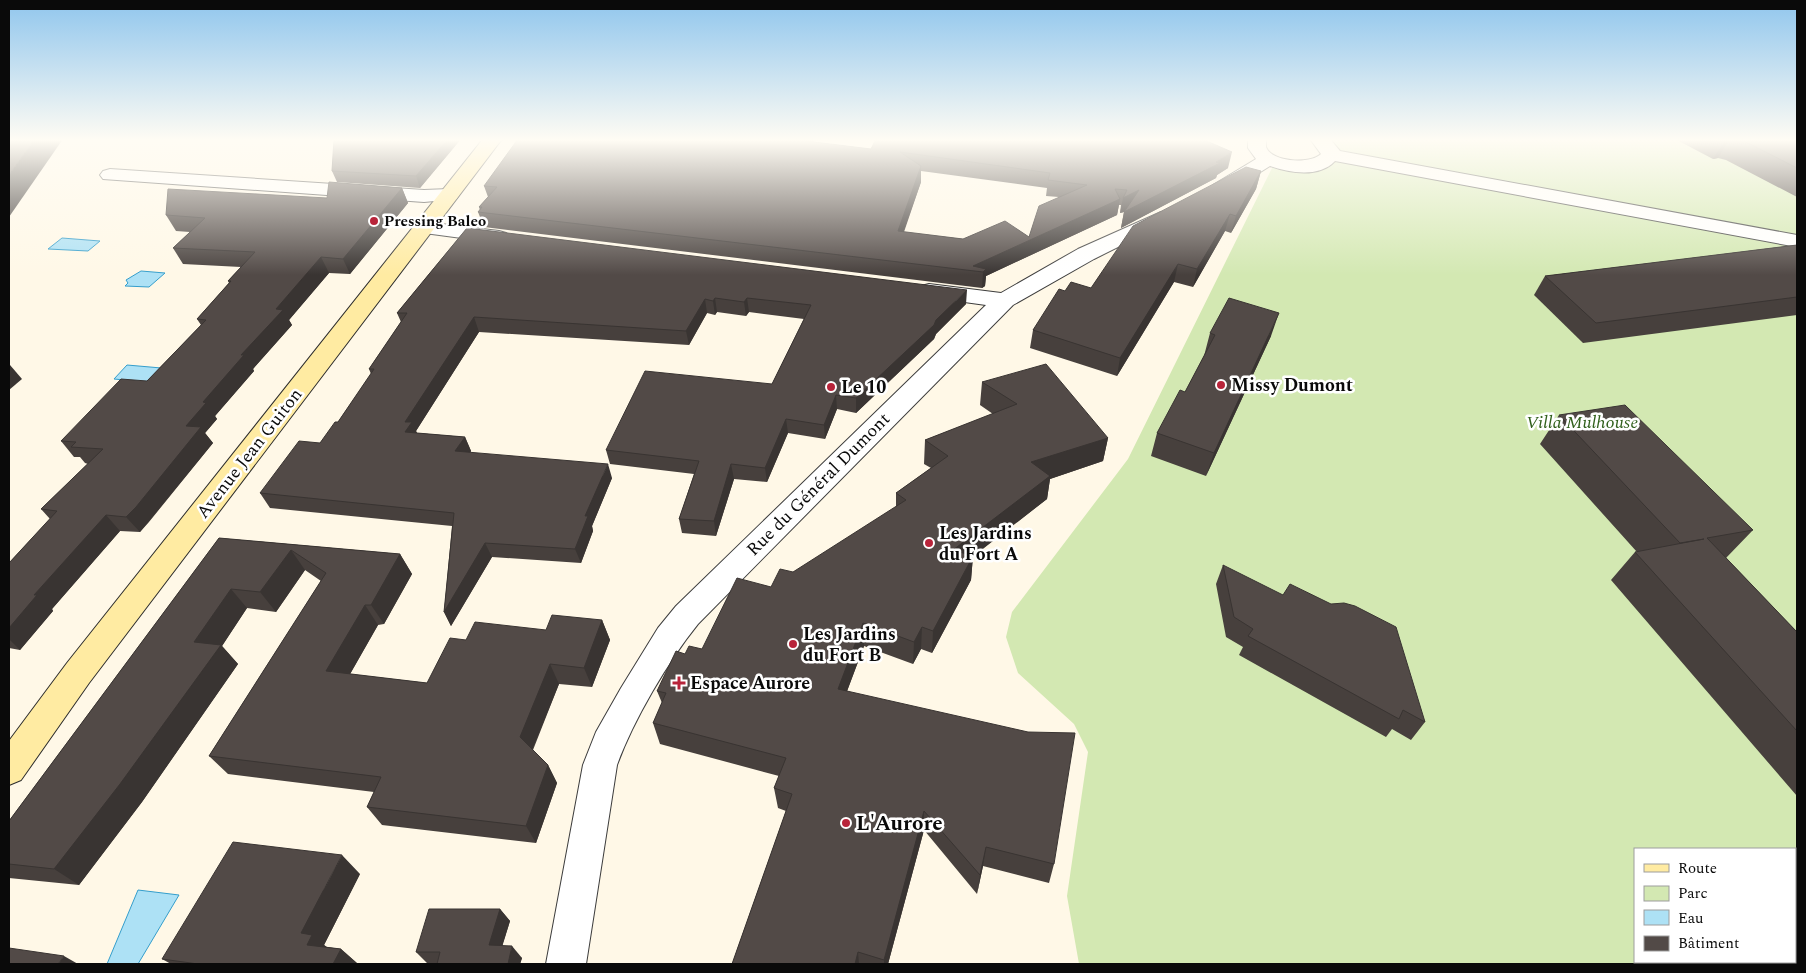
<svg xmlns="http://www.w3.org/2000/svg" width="1806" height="973" viewBox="0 0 1806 973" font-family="Spectral,serif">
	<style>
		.green { fill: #d3e8b2; fill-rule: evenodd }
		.water { fill: #ade1f5; stroke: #349ecc }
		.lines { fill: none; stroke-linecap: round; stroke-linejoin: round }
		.minor-casing { stroke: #3d3d3d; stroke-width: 2 }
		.secondary-casing { stroke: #2c2c2c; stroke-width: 2 }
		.minor { fill: #fff; fill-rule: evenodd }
		.secondary { fill: #ffeba2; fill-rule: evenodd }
		.wall { fill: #47403d; fill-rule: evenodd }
		.shaded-wall { fill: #393432 }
		.building { fill: #524a47; stroke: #393432; fill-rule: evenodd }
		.poi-dot { fill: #b8243a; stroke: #fff; stroke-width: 2 }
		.labels { text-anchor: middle; stroke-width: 5; stroke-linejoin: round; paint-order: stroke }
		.far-poi-label { font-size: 15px; font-weight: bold; fill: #0a0a0a; stroke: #fff; text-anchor: start }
		.poi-label { font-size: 18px; font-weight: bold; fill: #0a0a0a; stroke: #fff; text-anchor: start }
		.park-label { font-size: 18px; font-style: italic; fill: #31601c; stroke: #fff }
		.street-label { font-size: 18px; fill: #0a0a0a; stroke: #fff }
		.near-poi-label { font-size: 21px; font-weight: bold; fill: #0a0a0a; stroke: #fff; text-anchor: start }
	</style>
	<rect width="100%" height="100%" fill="#fff8e7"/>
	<path class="green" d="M1319,139h478v825h-718l-12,-68 21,-144 -14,-28 -56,-51 -12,-36 6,-25 116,-153 147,-297h50zM1635,849h160v113h-160z"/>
	<g class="water">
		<path d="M62,238l38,3 -12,10 -40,-2z"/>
		<path d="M141,271l24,2 -16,14 -24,-1 3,-3 -2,-3z"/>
		<path d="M127,365l46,4 -18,14 -41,-4z"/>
		<path d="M138,890l41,5 -41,69h-31z"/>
	</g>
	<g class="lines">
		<g class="minor-casing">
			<g id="minor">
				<path d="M1248,139h18c0,3 0,6 0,8 6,16 45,17 55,7l-11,-15h20l10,12 457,84v12l-462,-86c-16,17 -45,12 -65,5l-43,27 -7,2 -7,-2 -3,-4 3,-4 43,-26 -8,-11z"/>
				<path d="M110,169l314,21 25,-1 7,2 3,4 -3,4 -32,3 -321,-23 -3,-4 3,-4z"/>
				<path d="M1161,212l7,2 3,4 -3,4 -74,37 -81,46 -315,319c-30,37 -65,97 -81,141l-31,199h-40l37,-199 13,-33 25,-44 37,-60 18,-22 310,-301 -65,-9 -3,-5 3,-5 8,-2 72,9 77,-44z"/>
				<path d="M424,222l75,9 7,2 4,4 -4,4 -7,2 -82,-11 -3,-4 3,-4z"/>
			</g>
		</g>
		<g class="secondary-casing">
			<path id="secondary" d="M483,139h19l-413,544 -68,97 -12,5v-44l58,-78z"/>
		</g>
		<use href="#minor" class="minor"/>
		<use href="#secondary" class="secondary"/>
	</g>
	<g class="wall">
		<path d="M461,139l-41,49 -83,-6 -5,-11z"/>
		<path d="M814,139v3l57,7 357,19 -11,7 -1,3 -95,50 3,-16 -4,1 1,-8h-2l-2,10 -131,61 -1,10 -3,2 -498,-61 -6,-15 2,-2 -1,-3 9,-10 -4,-11zM921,171l126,17 -1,8 13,1 -30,40 -66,2 -59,-7 17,-50z"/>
		<path d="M1675,139h122v58l-71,-37 -8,-2 -5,1z"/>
		<path d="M1261,171l-5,18 -25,44 -6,-2 -32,56 -19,-5 -57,94 -87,-28 3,-18 32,-39 26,-3z"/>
		<path d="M402,188l6,15 -58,71 -21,-1 -40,47 3,5 -39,44 1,2 -39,45 2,3 -12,14 8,10 -64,79 -9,10 -20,-1 -68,78 1,2 -33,39 -11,-2v-85l41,-44 -9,-10 47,-45 -3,-1 -5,-6h-6l-13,-16 86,-60 54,-56 -4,-6 32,-36 -1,-2 13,-14 -58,-3 -10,-16 17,-16 -14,-1 -10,-16 161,-17z"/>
		<path d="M467,228l499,76 -30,30 -2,5 -78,74 -19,-4 -12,30 -37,-6 -21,49 -33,-3 -18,57 -34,-3 -3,-14 15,-45 -84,-10 -4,-14 166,-66 32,-65 -55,-7 -3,4 -29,-4 -2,3 -8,-2 -18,32 -210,-13 -63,99 1,2 48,4 6,14 -1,2 142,25 -20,48 1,5 -12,32 -89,-6 -41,69 -7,-14 8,-86 -182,-18 -10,-15 60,-50 18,-21 33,-48 -2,-5 32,-47 -4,-9z"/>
		<path d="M1797,245v70l-214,28 -49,-48 11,-19z"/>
		<path d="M1210,333l61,3 -65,140 -55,-20 6,-23 28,-41 19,-36z"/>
		<path d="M982,382l126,56 -5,23 -53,18 -3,20 -74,57 -2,24 -39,73 -11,-4 -8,15 -49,-18 -17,45 207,173 -5,19 -66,-17 -6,28 -53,-64 -36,134h-156l54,-153 -8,-3 -4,-20 5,-12 -119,-32 -7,-21 9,-20 -5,-12 28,-37 17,-5 69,-62 125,-80v-14l35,-25 -7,-4 1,-24 68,-26 -13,-9z"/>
		<path d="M1559,415l194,115 -27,28 71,74v164l-186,-216 24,-28h2l-97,-108z"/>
		<path d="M219,538l181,16 12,20 -28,50 -6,1 -28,49 77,9 39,-43 80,-10 56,-10 8,20 -18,47 -33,-3 -26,66 15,15 9,18 -21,60 -154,-18 -15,-18 7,-15 -146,-18 -19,-18 112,-175 -16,-11 -29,42 -29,-4 -25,38 16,18 -96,138 -63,83 -70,-7v-57z"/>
		<path d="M1223,565l202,157 -14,18 -19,-11 -6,8 -147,-82 4,-8 -17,-10 -10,-53z"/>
		<path d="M360,874l-36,71 3,2 14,2 17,15h-187l-9,-5z"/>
		<path d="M500,909l10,12 -8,25 20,12 -2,6h-83v-1h-10l-11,-11z"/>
	</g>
	<g class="shaded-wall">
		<path d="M35,139h28l-54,78v-42z"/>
		<path d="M448,139h13l-41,49 -4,-12z"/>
		<path d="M808,139h6v6l-8,-4z"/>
		<path d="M1726,139h4l-12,19 -5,1z"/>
		<path d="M1232,152l-4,16 -11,7 -1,3 -95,50 3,-16 -4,1 3,-15 16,-8 77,-28z"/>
		<path d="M921,166v16l-23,65v-16z"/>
		<path d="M1261,171l-5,18 -25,44 5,-17z"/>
		<path d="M402,188l6,15 -58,71 -7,-15z"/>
		<path d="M1120,199l-3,16 -131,61 -1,10 -3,2 1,-16 -10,-6z"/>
		<path d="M1230,214l-5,17 -32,56 4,-18z"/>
		<path d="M321,257l8,16 -40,47 3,5 -39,44 1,2 -39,45 2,3 -12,14 8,10 -73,89 -14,-15 60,-91 17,-24 73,-93z"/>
		<path d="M1178,264l-4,18 -57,94 3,-18z"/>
		<path d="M967,290l-1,14 -30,30 -2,5 -78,74v-15z"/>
		<path d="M715,298l2,14 -2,3 -2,-14z"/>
		<path d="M747,298l2,14 -3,4 -2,-14z"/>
		<path d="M705,299l2,14 -18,32 -3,-14z"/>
		<path d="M1279,313l-8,23 -65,140 8,-23z"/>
		<path d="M474,317l5,15 -63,99 3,6 -14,-5v-10z"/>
		<path d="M10,365l12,14 -13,11v-24z"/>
		<path d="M836,395l1,14 -12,30 -1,-14z"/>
		<path d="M786,419l2,14 -21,49 -2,-14z"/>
		<path d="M465,437l6,14 -9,15 -7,-15z"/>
		<path d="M1108,438l-5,23 -53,18 -3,20 -95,74 1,-23 78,-88z"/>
		<path d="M608,464l4,14 -20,48 1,5 -12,32 -6,-14 10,-33z"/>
		<path d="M731,464l3,15 -18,57 -2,-15z"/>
		<path d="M106,515l14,16 -68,78 1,2 -33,39 -11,-11v-11l25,-33z"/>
		<path d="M485,543l7,14 -41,69 -7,-14z"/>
		<path d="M291,550l14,20 -29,42 -16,-20z"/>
		<path d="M400,554l12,20 -28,50 -13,-19z"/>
		<path d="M973,556l-2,24 -39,73 1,-22z"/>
		<path d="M231,589l16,19 -25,38 16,18 -96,138 -63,83 -25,-16 140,-227z"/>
		<path d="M365,605l13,20 -37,65 -15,-19z"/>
		<path d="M602,620l8,20 -18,47 -8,-19z"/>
		<path d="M863,623l1,23 -24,64 -2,-21z"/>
		<path d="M922,627l-1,22 -8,15 1,-22z"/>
		<path d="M550,664l9,20 -29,71 -10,-18z"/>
		<path d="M548,765l9,18 -21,60 -10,-17z"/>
		<path d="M924,811v19l-36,134h-4v-4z"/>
		<path d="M986,847l-3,19 -6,28 3,-19z"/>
		<path d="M342,855l18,19 -36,71 8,7 -25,-7 -6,-12z"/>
		<path d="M500,909l10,12 -11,36 -10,-12z"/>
		<path d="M512,946l10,12 -2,6h-12z"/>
		<path d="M341,949l17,15h-25z"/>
		<path d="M858,952l1,12h-4z"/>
		<path d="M64,956l14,8h-20z"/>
	</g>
	<g class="building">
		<path d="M9,139h26l-26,36z"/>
		<path d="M334,139h114l-32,37 -84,-5z"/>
		<path d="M518,139h290l-2,2 65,8 5,-10h326l30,13 -16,10 4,1 -96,49 15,-22 -16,8 4,-8 -12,-1 5,10 -147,67 13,3 -3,3 -505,-60 4,-5h-3l18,-20 -13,-1zM900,152l150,21 -2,7 39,5 -48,21 -10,31 -24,-16 -42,18 -65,-8 23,-65z"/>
		<path d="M1740,139h57v29z"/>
		<path d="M1246,167l15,4 -25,45 -6,-2 -33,55 -19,-5 -58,94 -87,-28 26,-41 6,2 6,-9 20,6 42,-62z"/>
		<path d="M329,182l73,6 -59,71 -22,-2 -45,52 7,1 -42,45h3l-41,47 3,1 -20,23 15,1 -65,80 -10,10 -20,-2 -72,80h3l-28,33v-65l48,-52 -16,-2 62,-60 -32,-2 5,-5 -15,-1 60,-62 26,2 59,-61 -9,-1 34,-38h-3l27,-29 -82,-4 32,-30 -39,-3 2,-26 159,9z"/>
		<path d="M467,228l500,62 -31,30 -2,5 -78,73 -20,-3 -12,30 -38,-6 -21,49 -34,-4 -17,57 -35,-2 20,-58 -93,-11 39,-79 127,13 39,-79 -64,-7 -3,4 -29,-4 -2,3 -8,-2 -19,32 -212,-14 -69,105h7l-7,10 60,5 -10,14 153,13 -23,52h3l-13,33 -90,-6 -41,69 10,-99 -194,-20 39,-52 21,2 15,-21h3l36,-53h-5l38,-56h-10z"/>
		<path d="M1797,245v52l-201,26 -51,-47z"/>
		<path d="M1229,298l50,15 -65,140 -57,-20 23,-43 5,2 30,-57 -5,-2z"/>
		<path d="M1046,364l62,74 -77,24 19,14 -97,74 20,6 -40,75 -11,-4 -8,15 -51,-19 -25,66 190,43 47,1 -21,131 -68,-17 -6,28 -56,-64 -40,149 -26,-8 -3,12h-123l60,-170 -18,-6 12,-30 -133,-35 13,-30 -9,-2 19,-40 9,3 4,-8 13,3 35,-71 34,9 9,-18 13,3 113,-72 -10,-7 52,-37 -23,-16 92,-36 -35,-22z"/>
		<path d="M1625,405l128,125 -46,8 90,94v99l-162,-179 69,-13 -24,4 -121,-128z"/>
		<path d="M219,538l181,16 -29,51h-6l-39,66 101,12 23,-45 16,2 9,-18 71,8 6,-15 50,5 -18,48 -34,-4 -30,73 28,28 -22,61 -159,-19 14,-30 -172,-21 117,-183 -35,-23 -31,42 -29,-3 -37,53 27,3 -101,139 -66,85 -45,-5v-43z"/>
		<path d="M1223,565l60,30 7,-11 41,20 13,-1 11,3 41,21 29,95 -22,-12 -4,9 -151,-83 5,-7 -19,-12z"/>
		<path d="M233,842l109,13 -41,78 11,2 -5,10 34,4 -8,15h-135l-36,-5z"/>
		<path d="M429,909h71l-11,36 23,1 -4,18h-71l3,-12h-24z"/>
		<path d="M9,948l55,8 -6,8h-49z"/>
	</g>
	<linearGradient id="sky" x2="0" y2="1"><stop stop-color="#90c6ed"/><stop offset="0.51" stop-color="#fffcf4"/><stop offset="1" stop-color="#fffcf4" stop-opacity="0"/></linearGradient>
	<rect width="1806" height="275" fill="url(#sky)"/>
	<g class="poi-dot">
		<circle cx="374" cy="221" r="5"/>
		<circle cx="1221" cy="385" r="5"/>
		<circle cx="831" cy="387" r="5"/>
		<circle cx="929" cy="543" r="5"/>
		<circle cx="793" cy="644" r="5"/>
		<path d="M676.5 675.5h5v5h5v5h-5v5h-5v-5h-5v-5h5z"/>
		<circle cx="846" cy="823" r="5"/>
	</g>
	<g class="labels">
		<g class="far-poi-label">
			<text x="384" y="226">Pressing Baleo</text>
		</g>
		<g class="poi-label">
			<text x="1231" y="391">Missy Dumont</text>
			<text x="841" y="393">Le 10</text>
			<text x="939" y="539">Les Jardins<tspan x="939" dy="21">du Fort A</tspan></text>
			<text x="803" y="640">Les Jardins<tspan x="803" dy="21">du Fort B</tspan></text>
			<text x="690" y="689">Espace Aurore</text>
		</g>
		<g class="park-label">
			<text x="1582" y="428">Villa Mulhouse</text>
		</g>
		<g class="street-label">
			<text transform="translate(249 453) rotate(-52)" y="6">Avenue Jean Guiton</text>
			<text transform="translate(818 484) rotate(-45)" y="6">Rue du Général Dumont</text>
		</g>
		<g class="near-poi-label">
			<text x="856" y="830">L'Aurore</text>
		</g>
	</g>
	<rect width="1806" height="973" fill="none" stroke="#0a0a0a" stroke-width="20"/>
	<rect x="1634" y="848" width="162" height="115" fill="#ffffff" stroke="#9d9d9d"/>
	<rect x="1644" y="864" width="25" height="8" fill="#ffeba2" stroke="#9d9d9d"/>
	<text x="1678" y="873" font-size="15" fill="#0a0a0a">Route</text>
	<rect x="1644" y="886" width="25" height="15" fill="#d3e8b2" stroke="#9d9d9d"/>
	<text x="1678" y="898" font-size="15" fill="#0a0a0a">Parc</text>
	<rect x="1644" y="910" width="25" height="15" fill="#ade1f5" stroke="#9d9d9d"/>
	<text x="1678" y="923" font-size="15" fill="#0a0a0a">Eau</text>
	<rect x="1644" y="936" width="25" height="15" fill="#524a47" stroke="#9d9d9d"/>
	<text x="1678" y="948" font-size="15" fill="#0a0a0a">Bâtiment</text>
</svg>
